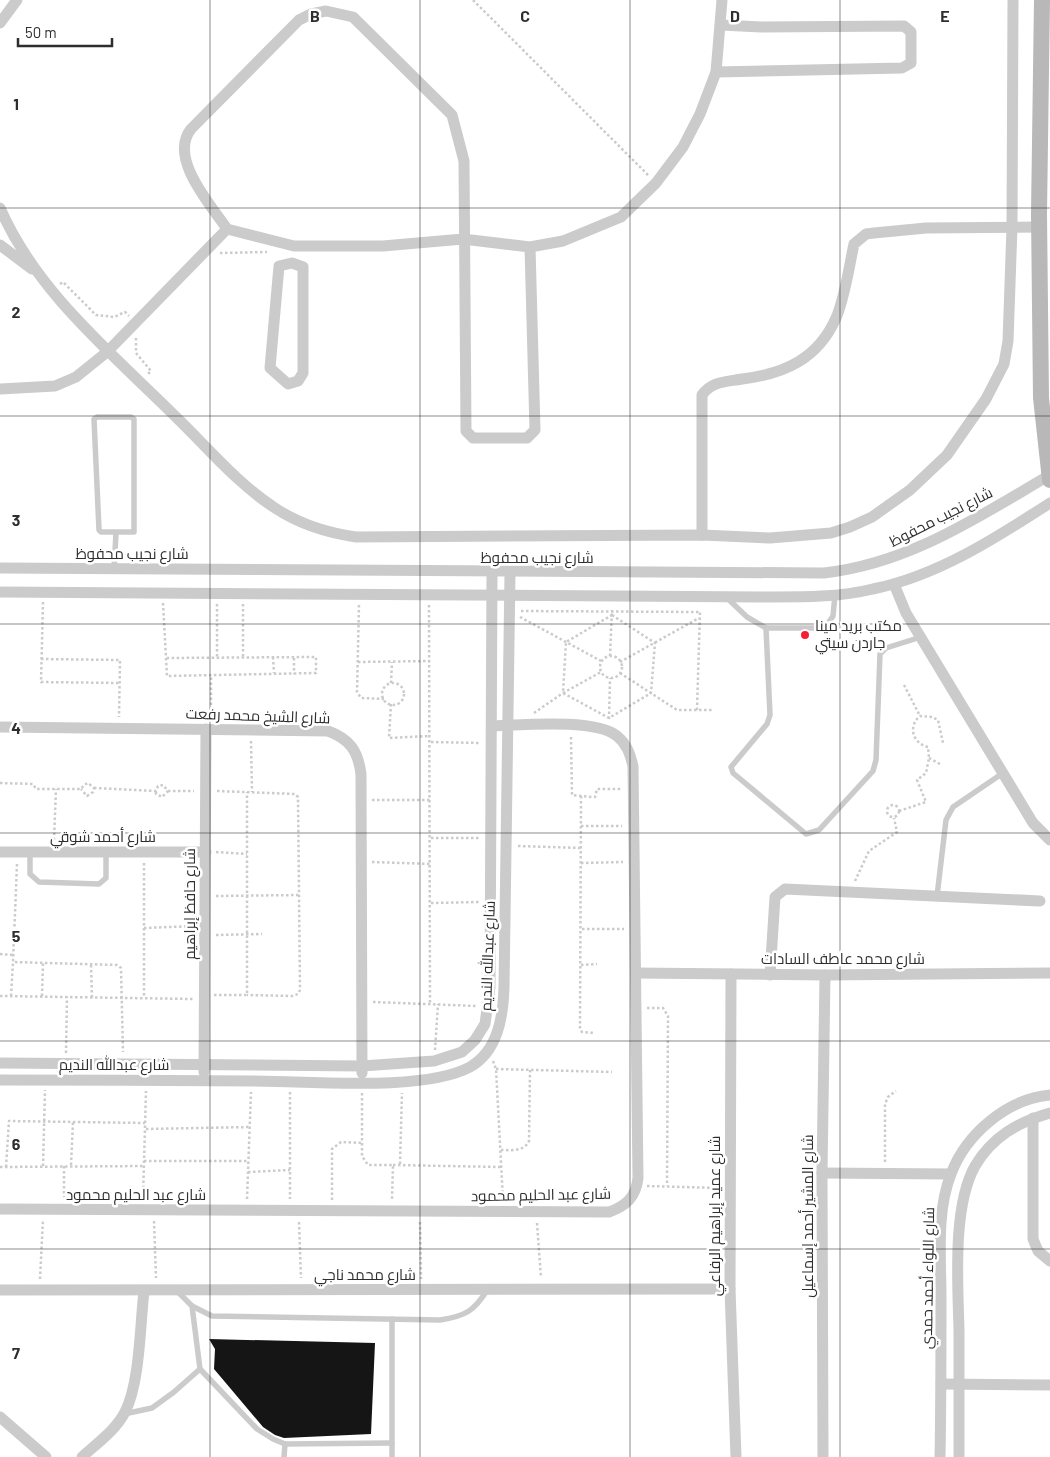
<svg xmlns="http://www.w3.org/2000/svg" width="1050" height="1457" viewBox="0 0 1050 1457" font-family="Barlow,Cairo,sans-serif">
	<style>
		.building { fill: #151515 }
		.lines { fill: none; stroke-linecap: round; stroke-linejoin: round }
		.path { stroke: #cbcbcb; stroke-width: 2.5; stroke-dasharray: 2.5 2.5; stroke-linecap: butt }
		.lane { stroke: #cbcbcb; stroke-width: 5.5 }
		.street { stroke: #cbcbcb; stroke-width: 11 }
		.secondary { stroke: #b8b8b8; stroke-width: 16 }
		.grid { fill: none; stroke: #2e2e2e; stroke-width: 1; stroke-opacity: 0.55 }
		.poi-dot { fill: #f52034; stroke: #fff; stroke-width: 2 }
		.labels { text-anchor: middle; stroke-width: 5; stroke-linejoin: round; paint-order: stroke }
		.street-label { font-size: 15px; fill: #2e2e2e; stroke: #fff }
		.poi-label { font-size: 15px; fill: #2e2e2e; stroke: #fff; text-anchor: start }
		.grid-label { font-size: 16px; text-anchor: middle; font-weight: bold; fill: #2e2e2e; stroke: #fff; stroke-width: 5; stroke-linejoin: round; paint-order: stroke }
	</style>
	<rect width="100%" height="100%" fill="#fff"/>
	<path class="building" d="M209,1339l166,4 -4,91 -87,4 -9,-3 -12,-8 -49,-58 1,-20z"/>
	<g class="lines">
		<g class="path">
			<path d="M473,0l176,176"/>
			<path d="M220,253l47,-1"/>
			<path d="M60,284l3,-2 33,33 18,2 11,-5 4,4"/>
			<path d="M136,338v15l15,18 -4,4"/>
			<path d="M43,602l-2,80 78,1"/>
			<path d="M163,603l4,73 149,-3v-16l-150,1"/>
			<path d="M217,604v54"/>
			<path d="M243,604v54"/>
			<path d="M359,605l-2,87 4,6 23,1"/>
			<path d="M429,605l1,399"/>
			<path d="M521,611l179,1"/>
			<path d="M612,615l43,28 -4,50 -42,25 -46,-25 3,-51z"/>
			<path d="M520,617l81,44"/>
			<path d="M610,656l2,-46"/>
			<circle cx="611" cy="667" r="11"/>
			<path d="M273,657l1,16"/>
			<path d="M294,658v16"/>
			<path d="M41,659l79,1 -1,57"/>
			<path d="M358,662l72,-1"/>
			<path d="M620,662l79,-44"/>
			<path d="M620,673l57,37h35"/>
			<path d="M391,683l1,-21"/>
			<circle cx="393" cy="694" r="11"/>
			<path d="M904,685l16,31"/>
			<path d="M391,704l-2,34 41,-2"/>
			<path d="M697,710l3,-99"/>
			<path d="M534,713l29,-20 38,-21"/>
			<path d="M609,719l1,-41"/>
			<path d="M211,720v-45"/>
			<path d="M571,737l1,58 20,2h3l2,-8h25"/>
			<path d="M251,741l1,51"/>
			<path d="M431,742l49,1"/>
			<path d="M929,758l11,6"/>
			<path d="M0,783l33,1 3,5h45l3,-4 4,-2 6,5 -1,4 -6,4 -6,-7"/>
			<path d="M94,788l62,3 2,-5 5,-1 5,6 -6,6 -6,-3v-3"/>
			<path d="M168,791h26"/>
			<path d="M217,791l78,3 3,3 2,193 -2,4 -6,2 -45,-1"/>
			<path d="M581,796l-1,233 2,3 13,1"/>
			<path d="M372,800h59"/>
			<circle cx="893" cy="811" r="6"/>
			<path d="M899,811l27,-9 -9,-22 9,-7 3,-15 -1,-11c-16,-4 -20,-21 -8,-31l12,1 6,3 5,23"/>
			<path d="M581,826h41"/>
			<path d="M431,838h48"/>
			<path d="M54,840l2,-51"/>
			<path d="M518,846l63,2"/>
			<path d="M216,852l31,2"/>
			<path d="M372,862l59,2"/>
			<path d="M144,863v135"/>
			<path d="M581,863l42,-1"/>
			<path d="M17,864l-4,98 104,3 4,3 2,84"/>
			<path d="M855,881l14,-30 28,-19 -3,-14"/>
			<path d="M216,896l83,-1"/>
			<path d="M431,903l48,-1"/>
			<path d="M144,928l51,-2"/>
			<path d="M582,929h42"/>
			<path d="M216,935l46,-1"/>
			<path d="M0,954l13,1"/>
			<path d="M91,965l1,33"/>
			<path d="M581,965l16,-1"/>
			<path d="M214,995h33v-203"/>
			<path d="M0,996l193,3"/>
			<path d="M11,996l2,-34"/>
			<path d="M42,996l1,-33"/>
			<path d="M373,1002l104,4"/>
			<path d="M647,1008h16l5,8 -1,170"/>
			<path d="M435,1050l3,-46"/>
			<path d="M66,1053l1,-56"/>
			<path d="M493,1061l3,8 7,131"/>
			<path d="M496,1069l116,3"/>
			<path d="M290,1092v107"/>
			<path d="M362,1093v63l6,9h25l-1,35"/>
			<path d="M146,1129l104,-2"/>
			<path d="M501,1150c10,0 23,2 28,-9l1,-71"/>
			<path d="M144,1161h104"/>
			<path d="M885,1162v-58l3,-7 8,-6"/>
			<path d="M400,1164l2,-71"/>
			<path d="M71,1165l2,-43"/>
			<path d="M393,1165l108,2"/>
			<path d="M43,1166l2,-76"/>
			<path d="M64,1166v31"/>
			<path d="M0,1167l144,-1"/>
			<path d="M6,1167l3,-46 136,2"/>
			<path d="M248,1172l42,-2"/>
			<path d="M647,1186l72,2"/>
			<path d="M143,1198l3,-107"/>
			<path d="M247,1199l4,-107"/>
			<path d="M332,1200v-51l9,-7 21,1"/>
			<path d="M154,1221l2,57"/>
			<path d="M299,1222l2,56"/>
			<path d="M420,1222l1,57"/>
			<path d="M537,1223l4,55"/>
			<path d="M40,1279l3,-60"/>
		</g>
		<g class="lane">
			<path d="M97,417h34l3,2v113h-33l-2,-2 -5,-111z"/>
			<path d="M114,569l2,-36"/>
			<path d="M727,598l20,19 19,11h59l8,-12 2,-21"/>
			<path d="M766,628l4,87 -3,9 -36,43 2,6 73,61 13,-4 54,-59 3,-11 4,-106 6,-6 35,-11"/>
			<path d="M30,852v22l9,8 60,2 7,-6v-26"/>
			<path d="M937,896l9,-76 7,-13 50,-34"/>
			<path d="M176,1290l16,16 20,10 228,4c26,-4 34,-9 48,-31"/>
			<path d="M192,1306l8,63 57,60 16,10 12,5 107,-1"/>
			<path d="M124,1414l28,-6 22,-16 26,-23"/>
			<path d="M284,1457l1,-13"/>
			<path d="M392,1457v-138"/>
		</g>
		<g class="street">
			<path d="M0,23l17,-23"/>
			<path d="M716,72l186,-4 9,-5v-31l-7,-6 -143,1 -40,-2"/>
			<path d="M0,208c37,85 113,146 177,210 31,30 61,66 98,90 24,16 53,25 81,29l346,-2 68,3 61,-5 19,-6 22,-10 38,-27 37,-35 39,-56 18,-35 4,-23 4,-114 1,-227"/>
			<path d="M0,245l32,24"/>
			<path d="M530,247l5,183 -8,8h-54l-7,-7 -2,-270 -12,-46 -99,-98 -27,-6 -15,3 -12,6 -108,109c-23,29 20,76 36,100l67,17h89l80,-7 67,8 33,-6 58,-24 35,-34 27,-36 17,-33 16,-42 6,-72"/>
			<path d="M292,263l11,4v106l-5,8 -10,3 -18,-16 9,-102z"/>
			<path d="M0,389l55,-3 21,-9 31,-25 120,-123"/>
			<path d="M702,535v-140c10,-14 24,-13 40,-16 42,-5 76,-20 94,-61 9,-21 13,-51 18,-74l12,-10 8,-1 52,-5 113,-1"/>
			<path d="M0,568l824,5c84,-9 154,-56 226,-98"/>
			<path d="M894,584l12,29 127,210 17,17"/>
			<path d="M0,592l759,5c38,0 77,1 114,-8 64,-13 123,-51 177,-86"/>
			<path d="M0,727l328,4c22,8 30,20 33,43l1,299"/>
			<path d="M0,852h206"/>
			<path d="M636,973l189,2 225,-2"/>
			<path d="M731,974l-1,315 6,168"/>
			<path d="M770,975l5,-78 10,-8 255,12"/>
			<path d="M0,1063l362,3 72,-5 28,-9 13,-12 10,-16 5,-37 2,-414"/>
			<path d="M204,1072l2,-343"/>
			<path d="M0,1080c84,0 169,0 253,1 55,0 171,11 217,-14 28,-16 33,-50 34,-79l6,-415"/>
			<path d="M1033,1118v121l5,12 12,10"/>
			<path d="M822,1173l128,1"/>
			<path d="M0,1209l609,3c17,-6 27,-15 29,-34l-5,-412c-3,-12 -6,-22 -16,-30 -21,-18 -96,-11 -125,-10"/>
			<path d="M0,1290l730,-1"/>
			<path d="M941,1384l109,1"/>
			<path d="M0,1417l46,40"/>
			<path d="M82,1457c14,-13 34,-27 43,-45 15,-29 15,-87 19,-121"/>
			<path d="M823,1457l-1,-284 3,-198"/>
			<path d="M940,1457c1,-53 1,-106 1,-159 0,-40 -5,-86 10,-124 15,-40 56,-75 99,-79"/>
			<path d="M959,1457c0,-42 0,-84 0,-126 -1,-46 -7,-124 16,-165 17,-29 43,-44 75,-53"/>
		</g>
		<path class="secondary" d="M1042,0l-3,214 2,184 9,82"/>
	</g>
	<path class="grid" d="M210,0v1457M420,0v1457M630,0v1457M840,0v1457M0,208h1050M0,416h1050M0,624h1050M0,833h1050M0,1041h1050M0,1249h1050"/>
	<circle class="poi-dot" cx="805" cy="635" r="5"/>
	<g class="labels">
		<g class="street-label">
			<text transform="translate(941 517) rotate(-27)" y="5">شارع نجيب محفوظ</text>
			<text x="132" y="559">شارع نجيب محفوظ</text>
			<text x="537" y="563">شارع نجيب محفوظ</text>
			<text transform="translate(258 716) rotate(2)" y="5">شارع الشيخ محمد رفعت</text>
			<text x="103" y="842">شارع أحمد شوقي</text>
			<text transform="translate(190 904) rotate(-90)" y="5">شارع حافظ إبراهيم</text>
			<text transform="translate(488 956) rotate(-88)" y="5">شارع عبدالله النديم</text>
			<text x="843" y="964">شارع محمد عاطف السادات</text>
			<text x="114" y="1070">شارع عبدالله النديم</text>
			<text x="136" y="1200">شارع عبد الحليم محمود</text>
			<text transform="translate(541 1195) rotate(-1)" y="5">شارع عبد الحليم محمود</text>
			<text transform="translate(715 1216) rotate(-90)" y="5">شارع عميد إبراهيم الرفاعي</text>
			<text transform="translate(808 1216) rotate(-90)" y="5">شارع المشير أحمد إسماعيل</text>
			<text x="365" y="1280">شارع محمد ناجي</text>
			<text transform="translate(928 1278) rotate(-89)" y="5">شارع اللواء أحمد حمدي</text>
		</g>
		<g class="poi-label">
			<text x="815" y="631">مكتب بريد مينا<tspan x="815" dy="17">جاردن سيتي</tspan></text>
		</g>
	</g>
	<g class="grid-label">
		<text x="315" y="22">B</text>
		<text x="525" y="22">C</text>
		<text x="735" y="22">D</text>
		<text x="945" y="22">E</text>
		<text x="16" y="110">1</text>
		<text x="16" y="318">2</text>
		<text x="16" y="526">3</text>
		<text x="16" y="734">4</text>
		<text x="16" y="942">5</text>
		<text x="16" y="1150">6</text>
		<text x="16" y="1359">7</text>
	</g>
	<path d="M18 38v8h94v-8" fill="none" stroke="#2e2e2e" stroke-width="2.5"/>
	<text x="25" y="38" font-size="15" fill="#2e2e2e" stroke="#ffffff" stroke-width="4" paint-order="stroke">50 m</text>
</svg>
